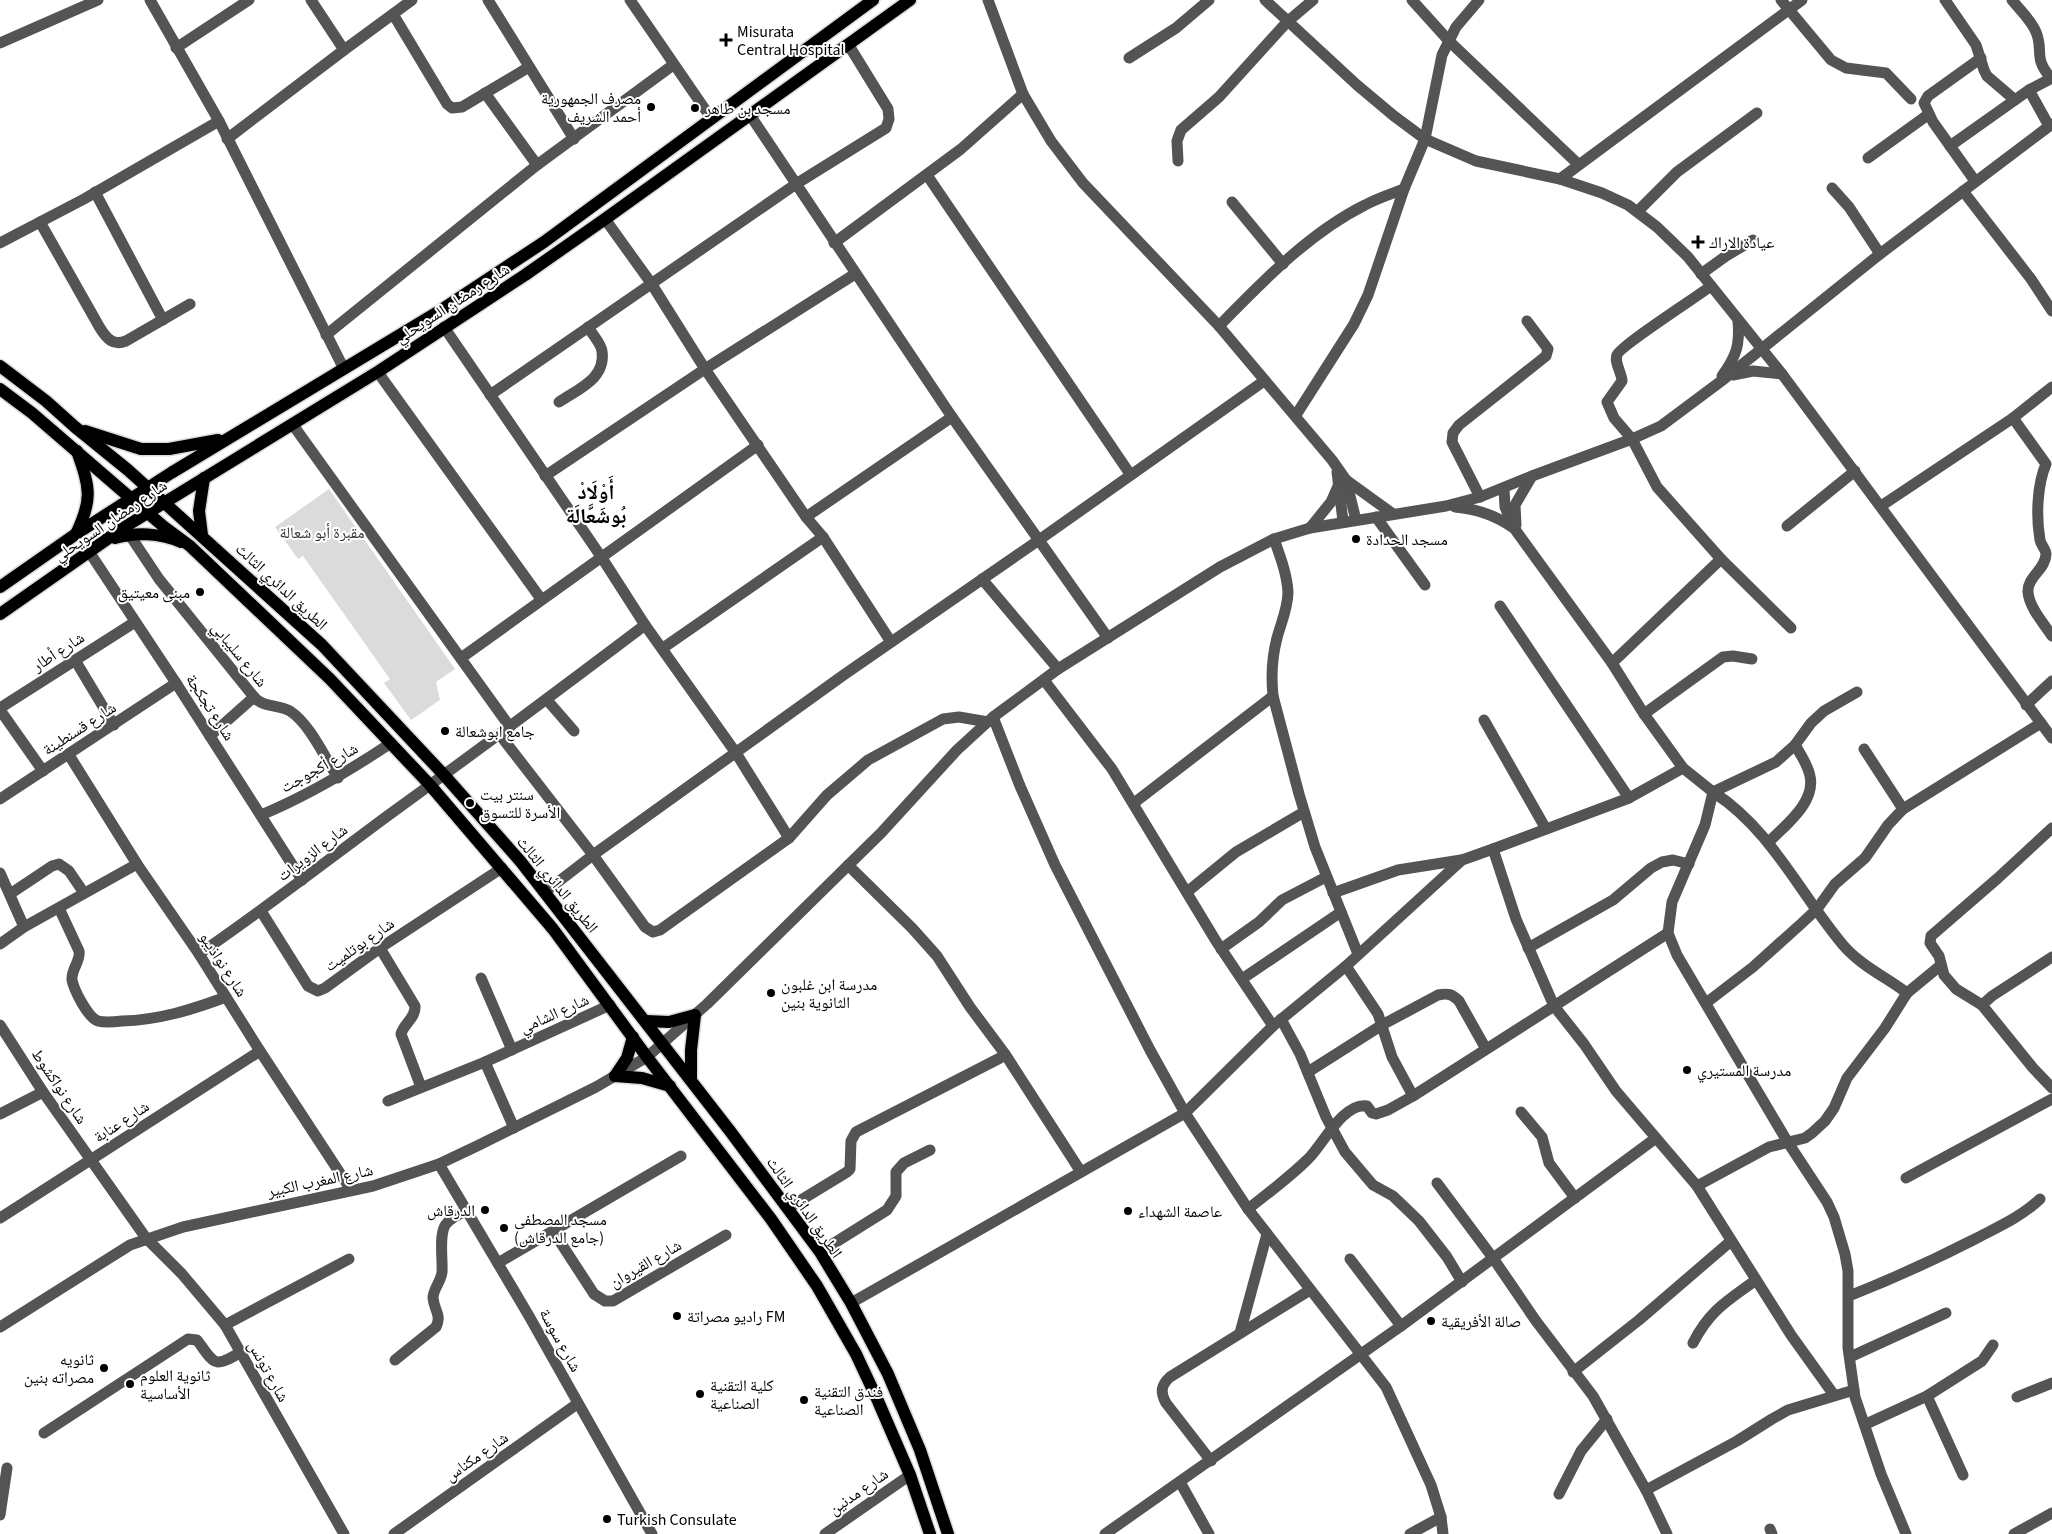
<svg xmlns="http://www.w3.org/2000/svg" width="2052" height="1534" viewBox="0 0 2052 1534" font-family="'Source Sans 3','Noto Naskh Arabic',sans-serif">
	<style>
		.green { fill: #dbdbdb }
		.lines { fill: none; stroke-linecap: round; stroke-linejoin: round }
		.major-casing { stroke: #dbdbdb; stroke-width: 15 }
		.minor { stroke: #545454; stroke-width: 11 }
		.major { stroke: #000; stroke-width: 12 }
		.poi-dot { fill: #000; stroke: #fff; stroke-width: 2 }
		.labels { text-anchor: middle; stroke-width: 4; stroke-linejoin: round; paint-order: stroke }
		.poi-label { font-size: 16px; fill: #000; stroke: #fff; text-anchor: start }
		.street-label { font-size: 16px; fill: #000; stroke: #fff }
		.park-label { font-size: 16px; fill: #323232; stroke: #fff }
		.district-label { font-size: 21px; font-weight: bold; fill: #000; stroke: #fff }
	</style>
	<rect width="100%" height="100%" fill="#fff"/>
	<path class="green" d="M329,489l126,180 -19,13 4,18 -29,20 -27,-37 6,-4 -87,-123 -5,3 -23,-32z"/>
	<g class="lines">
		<g class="major-casing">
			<g id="major">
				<path d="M0,366l46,35 29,26 53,43 194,175 122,130 77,87 209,269 90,121 31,51 37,71 32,76 28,84"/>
				<path d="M0,389l32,24 131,113 27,20 140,133 100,106 123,144 94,128 124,162 46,67 39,68 22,47 32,74 20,59"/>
				<path d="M85,431l56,18h28l49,-9"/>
				<path d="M76,534c17,-35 14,-46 1,-83"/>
				<path d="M202,535l-3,-24 5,-33"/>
				<path d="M115,538c21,-6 45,-5 66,4"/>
				<path d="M0,587l76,-53 95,-61 267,-161 106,-70 329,-242"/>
				<path d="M0,614l123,-86 256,-157 146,-96 80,-56 305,-219"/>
				<path d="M646,1021l23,1 26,-7 -4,35v30"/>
				<path d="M615,1076l27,2 28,8"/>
				<path d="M615,1076l12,-18 6,-21"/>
			</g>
		</g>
		<g class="minor">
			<path d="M150,0l69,121 125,248"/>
			<path d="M311,0l33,50"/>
			<path d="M488,0l86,139"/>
			<path d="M630,0l81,118"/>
			<path d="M988,0l35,94 28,47 32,42 136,143 113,134 14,20 10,40"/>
			<path d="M1265,0l92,85 37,31 31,23 51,22 84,18 42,14 26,12 29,22 31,30 94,117 270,364"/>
			<path d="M1412,0l37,41 129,123"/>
			<path d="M1781,0l50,60 15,8 40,5 25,26"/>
			<path d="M1945,0l31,45 8,25 3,6 28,24"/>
			<path d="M2012,0c8,10 19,20 24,32 8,19 -3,25 14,45"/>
			<path d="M393,14l54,90 5,4 10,-1 67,-40"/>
			<path d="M0,43l98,-43"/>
			<path d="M176,48l73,-48"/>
			<path d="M1129,58l47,-30 33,-28"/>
			<path d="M2029,90l20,36"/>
			<path d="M485,93l52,72"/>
			<path d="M750,115l202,302 156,221"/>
			<path d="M227,139l117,-89 68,-50"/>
			<path d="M1950,146l79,-56 23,-12"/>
			<path d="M1868,158l61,-44"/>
			<path d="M1178,161l-1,-20 4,-11 38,-33 68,-75 26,-22"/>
			<path d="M927,175l203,299"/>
			<path d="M1560,179l242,-179"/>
			<path d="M1975,181l-42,-59 -9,-19 4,-7 53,-38"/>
			<path d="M1832,188l17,19 31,47"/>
			<path d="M1963,191l68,88 21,32"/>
			<path d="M95,192l68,128"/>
			<path d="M1232,202l51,62"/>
			<path d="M1638,211l39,-39 80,-59"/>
			<path d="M605,219l46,64 54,86 101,148 17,20 68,105"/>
			<path d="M40,222l60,106c7,11 13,18 26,13l64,-37"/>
			<path d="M0,243l84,-44 135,-78"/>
			<path d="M834,243l127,-94 62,-55"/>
			<path d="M1701,274l25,-18 27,-16"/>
			<path d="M1711,286c-13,10 -91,60 -94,69 -3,8 5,18 5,26l-15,21 7,16 18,21 25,48 64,72 70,69"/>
			<path d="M1219,326c43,-44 90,-93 146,-121 13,-7 26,-11 39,-16"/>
			<path d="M444,327l158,231 43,67 91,128 53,85"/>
			<path d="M326,335l211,-170 136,-100"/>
			<path d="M379,371l3,7 159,221"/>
			<path d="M1733,375l20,-4 29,3"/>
			<path d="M1722,376c15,-21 18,-31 16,-56"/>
			<path d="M490,395l306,-211 90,-56 3,-9 -1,-10 -40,-65"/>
			<path d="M559,402c19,-13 47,-23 43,-51 -1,-8 -10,-17 -14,-24"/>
			<path d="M1296,415l58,-91 14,-29 36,-106 21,-50 17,-84 14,-28 23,-27"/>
			<path d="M2013,418l33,46c-9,21 -10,53 -6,76 1,5 6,10 6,14 0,15 -19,23 -18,38 1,15 16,32 24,44"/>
			<path d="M293,425l217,302"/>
			<path d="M1337,472l6,49"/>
			<path d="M545,476l160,-107 150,-95"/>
			<path d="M1346,480l47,34"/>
			<path d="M1504,489l1,18 9,21 98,135 32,51 39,54 30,24 -8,33 -33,77 -4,31 9,22 20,34 90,152 40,61 7,15 11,37 3,17v77l7,49 26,77 25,60"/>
			<path d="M1480,497l-28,-55 1,-9 6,-8 87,-69 2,-7 -21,-28"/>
			<path d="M1881,506l132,-88 39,-31"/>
			<path d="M1455,507c21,2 40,8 57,20"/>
			<path d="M806,517l146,-100"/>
			<path d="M1376,517l49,68"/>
			<path d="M1516,525l-1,-20 17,-29"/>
			<path d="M1787,526l68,-55"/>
			<path d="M1310,528l21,-26 8,-18"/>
			<path d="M129,534l30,45 95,118c9,11 24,7 36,14 20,13 35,47 48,67"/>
			<path d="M1274,539c6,17 13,35 14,53 0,16 -7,31 -11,46 -5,19 -6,38 -4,58l26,98 16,53 43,107"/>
			<path d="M90,553l86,130 126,197"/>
			<path d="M982,579l76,90"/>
			<path d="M1500,606l129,192"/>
			<path d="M663,648l160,-111"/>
			<path d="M461,658l297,-213"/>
			<path d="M75,660l39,65"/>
			<path d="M1612,663l109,-104"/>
			<path d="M1044,680l68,89 104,172 57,85"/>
			<path d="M547,700l27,31"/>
			<path d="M2026,705l26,-24"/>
			<path d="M0,708l135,-86"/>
			<path d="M0,710l43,61"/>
			<path d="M1644,714l79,-57 10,-1 19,3"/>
			<path d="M993,717l27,69 35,79 95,185 35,63 63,96 138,178 45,98 10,32 2,17"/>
			<path d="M1484,720l62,109"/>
			<path d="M500,735l93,120 52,72 8,5 7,-2 129,-92 38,-43 41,-35 75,-41 16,-2 29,5"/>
			<path d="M210,736l44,-39"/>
			<path d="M1864,749l39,60"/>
			<path d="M69,755l68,109 62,90 61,97 91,139"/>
			<path d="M1713,792c58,37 87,102 130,153 18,21 43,32 64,48l34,-28"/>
			<path d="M1713,792l63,-30 19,-17 16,-22 13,-12 33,-19"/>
			<path d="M0,799l176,-116"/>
			<path d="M1134,803l139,-107"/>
			<path d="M261,815c46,-19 88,-44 130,-72"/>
			<path d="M1768,843c16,-17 48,-40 42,-67 -2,-11 -9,-21 -15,-31"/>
			<path d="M848,865l64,63 25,28 33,51 35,47 76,118"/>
			<path d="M0,873l24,54"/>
			<path d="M545,892l48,-37 252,-181 194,-134 225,-159"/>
			<path d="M1187,892l49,-40 68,-40"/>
			<path d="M1333,893l65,-23 63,-10"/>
			<path d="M10,894l42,-28 7,-2 10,7 15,22"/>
			<path d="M59,908l20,43c2,10 -8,18 -7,29 2,10 16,38 26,41 7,2 16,1 24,0 37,-1 69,-11 104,-24"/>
			<path d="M261,911l47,75 10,5 7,-3 55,-40 122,-80"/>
			<path d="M1668,933l-114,73 30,38 32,47 81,95 72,-39 36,-9 7,-5 13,-12 9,-13 13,-30 38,-50 22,-35"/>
			<path d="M0,944l24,-17 113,-63"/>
			<path d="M380,948l35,58c1,12 -11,17 -14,28l20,53"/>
			<path d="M1528,948l85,-48 38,-32 11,-6 11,-2 16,4"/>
			<path d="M1221,949l38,-27 23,-22 44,-23"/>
			<path d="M199,954c64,-44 125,-91 187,-137 87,-63 173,-127 259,-192"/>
			<path d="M2052,957l-60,39 -10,9 51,63 19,20"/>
			<path d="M1346,966l32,48 14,43 21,39"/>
			<path d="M481,978l31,72"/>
			<path d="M1242,979l99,-67"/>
			<path d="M1706,1003l47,-36 49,-44 15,-14 18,-25 30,-26 23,-33 15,-16 138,-86"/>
			<path d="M1982,1005l-26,-16 -12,-14 -5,-19 -9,-13 1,-7 67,-58 54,-50"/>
			<path d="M1281,1019l19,35 26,63 19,35 28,33 20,11 26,25 28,36 15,25"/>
			<path d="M0,1025l43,67 103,146 36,36 43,51 119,209"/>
			<path d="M485,1062l29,66"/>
			<path d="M1308,1072l74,-47 56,-30c10,-2 14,-1 21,6l27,48"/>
			<path d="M388,1101l97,-39 125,-57"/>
			<path d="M1521,1112l21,25 7,26 26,35"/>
			<path d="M0,1114l43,-22"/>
			<path d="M439,1164l90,152 123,218"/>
			<path d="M1906,1178l146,-79"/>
			<path d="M1437,1183l56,75 43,63 57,75 53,94 21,44"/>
			<path d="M1697,1186l94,149 43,60"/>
			<path d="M788,1208l59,-36 3,-3 1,-28 5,-9 144,-74"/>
			<path d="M1248,1209c20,-16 42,-32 60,-50 14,-13 35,-57 59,-53l5,7 4,1 12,-4 25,-14 141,-90 -38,-87 -23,-70 136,-51 54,-30"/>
			<path d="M0,1218l260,-167"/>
			<path d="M553,1231l41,63 11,7h8l113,-66"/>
			<path d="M820,1252l67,-42 9,-14v-24l8,-9 26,-13"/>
			<path d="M1350,1259l51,67"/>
			<path d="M498,1263l183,-107"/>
			<path d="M1849,1296c43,-17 85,-36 126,-57 23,-12 46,-22 65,-40"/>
			<path d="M851,1303l334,-190 88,-87 73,-60 116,-106 31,-11"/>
			<path d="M225,1325l124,-66"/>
			<path d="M0,1327l130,-82 53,-18 190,-41 66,-22 38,-18 119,-59 51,-30 60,-53 174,-171 76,-83 36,-33 65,-48 162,-102 54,-28 36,-11 136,-22 34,-9 52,-21 100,-37 29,-13 63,-47 156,-125 172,-130"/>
			<path d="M1240,1333l27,-99"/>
			<path d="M1693,1343c17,-33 34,-42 63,-63"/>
			<path d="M1850,1357l96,-44"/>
			<path d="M395,1360l41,-33c6,-12 -2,-17 -3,-29 0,-9 8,-16 9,-26 1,-12 -4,-41 5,-49 5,-6 13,-9 20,-13"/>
			<path d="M1573,1372l66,-52 92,-79"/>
			<path d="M1927,1396l36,79"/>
			<path d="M2017,1397l35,-14"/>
			<path d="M1866,1424l61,-28 55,-35 11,-16"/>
			<path d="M44,1433l144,-94 9,1c18,24 16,29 44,12"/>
			<path d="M1211,1461l-45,-58c-6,-11 -5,-18 4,-26l140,-87"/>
			<path d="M1180,1482l29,52"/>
			<path d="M1646,1490l91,-49 35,-22 16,-9 66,-20"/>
			<path d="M1559,1494l22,-43 26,-32"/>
			<path d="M0,1515l7,-47"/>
			<path d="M1770,1529l2,5"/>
			<path d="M394,1534l183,-130"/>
			<path d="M825,1534l85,-59"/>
			<path d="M1105,1534l296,-208 255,-188"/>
			<path d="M1410,1534l31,-17"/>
			<path d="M2014,1534l38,-21"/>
		</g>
		<use href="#major" class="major"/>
	</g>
	<g class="poi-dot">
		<path d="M723.5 32.5h5v5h5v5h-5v5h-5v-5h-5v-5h5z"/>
		<circle cx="651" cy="107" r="5"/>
		<circle cx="695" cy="108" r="5"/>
		<path d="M1695.5 234.5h5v5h5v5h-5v5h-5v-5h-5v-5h5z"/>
		<circle cx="1356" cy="539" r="5"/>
		<circle cx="200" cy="592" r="5"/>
		<circle cx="445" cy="731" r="5"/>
		<circle cx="470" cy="803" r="5"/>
		<circle cx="771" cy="993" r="5"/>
		<circle cx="1687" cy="1070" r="5"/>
		<circle cx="485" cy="1210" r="5"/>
		<circle cx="1128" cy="1211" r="5"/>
		<circle cx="504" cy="1228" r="5"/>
		<circle cx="677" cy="1316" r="5"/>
		<circle cx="1431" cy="1321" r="5"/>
		<circle cx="104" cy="1368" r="5"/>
		<circle cx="130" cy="1384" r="5"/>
		<circle cx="700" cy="1394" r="5"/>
		<circle cx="804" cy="1400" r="5"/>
		<circle cx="607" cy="1519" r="5"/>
	</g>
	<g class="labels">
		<g class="poi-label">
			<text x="737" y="37">Misurata<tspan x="737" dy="18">Central Hospital</tspan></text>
			<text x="641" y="104" text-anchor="end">مصرف الجمهورية<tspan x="641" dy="18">أحمد الشريف</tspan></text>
			<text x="705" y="114">مسجد بن طاهر</text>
			<text x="1709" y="248">عيادة الاراك</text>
			<text x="1366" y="545">مسجد الحدادة</text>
			<text x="190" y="598" text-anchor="end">مبنى معيتيق</text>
			<text x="455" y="737">جامع ابوشعالة</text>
			<text x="480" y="800">سنتر بيت<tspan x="480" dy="18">الأسرة للتسوق</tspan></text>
			<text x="781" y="990">مدرسة ابن غلبون<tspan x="781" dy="18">الثانوية بنين</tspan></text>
			<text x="1697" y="1076">مدرسة المستيري</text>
			<text x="475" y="1216" text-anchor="end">الدرقاش</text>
			<text x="1138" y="1217">عاصمة الشهداء</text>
			<text x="514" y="1225">مسجد المصطفى<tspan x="514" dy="18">(جامع الدرقاش)</tspan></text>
			<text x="687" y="1322">راديو مصراتة FM</text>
			<text x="1441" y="1327">صالة الأفريقية</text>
			<text x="94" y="1365" text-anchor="end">ثانويه<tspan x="94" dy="18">مصراته بنين</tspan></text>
			<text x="140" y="1381">ثانوية العلوم<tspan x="140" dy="18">الأساسية</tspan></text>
			<text x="710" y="1391">كلية التقنية<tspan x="710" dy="18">الصناعية</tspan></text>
			<text x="814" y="1397">فندق التقنية<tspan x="814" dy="18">الصناعية</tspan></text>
			<text x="617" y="1525">Turkish Consulate</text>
		</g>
		<g class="street-label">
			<text transform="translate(452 303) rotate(-33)" y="6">شارع رمضان السويحلي</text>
			<text transform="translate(110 520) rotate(-34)" y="6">شارع رمضان السويحلي</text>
			<text transform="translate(282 586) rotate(43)" y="6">الطريق الدائري الثالث</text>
			<text transform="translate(58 651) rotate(-33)" y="6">شارع أطار</text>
			<text transform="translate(240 654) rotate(51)" y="6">شارع سليبابي</text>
			<text transform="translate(211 707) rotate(57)" y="6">شارع تجكجة</text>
			<text transform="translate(79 728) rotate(-33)" y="6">شارع قسنطينة</text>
			<text transform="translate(319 767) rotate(-29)" y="6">شارع أكجوجت</text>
			<text transform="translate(312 852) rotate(-37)" y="6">شارع الزويرات</text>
			<text transform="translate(558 884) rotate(51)" y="6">الطريق الدائري الثالث</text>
			<text transform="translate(359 944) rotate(-35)" y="6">شارع بوتلميت</text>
			<text transform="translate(224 964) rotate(57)" y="6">شارع نواذيبو</text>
			<text transform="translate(554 1013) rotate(-24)" y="6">شارع الشامي</text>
			<text transform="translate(60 1086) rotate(56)" y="6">شارع نواكشوط</text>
			<text transform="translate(121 1121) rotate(-33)" y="6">شارع عنابة</text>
			<text transform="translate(320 1180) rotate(-12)" y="6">شارع المغرب الكبير</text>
			<text transform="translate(805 1207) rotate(55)" y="6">الطريق الدائري الثالث</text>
			<text transform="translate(645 1263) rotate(-30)" y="6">شارع القيروان</text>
			<text transform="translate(561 1340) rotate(61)" y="6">شارع سوسة</text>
			<text transform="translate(269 1371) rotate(61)" y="6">شارع تونس</text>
			<text transform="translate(476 1456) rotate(-35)" y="6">شارع مكناس</text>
			<text transform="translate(858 1491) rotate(-35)" y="6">شارع مدنين</text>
		</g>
		<g class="park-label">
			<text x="322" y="538">مقبرة أبو شعالة</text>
		</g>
		<g class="district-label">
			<text x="596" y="499">أَوْلَادْ<tspan x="596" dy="24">بُوشَعَّالَة</tspan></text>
		</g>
	</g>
</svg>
